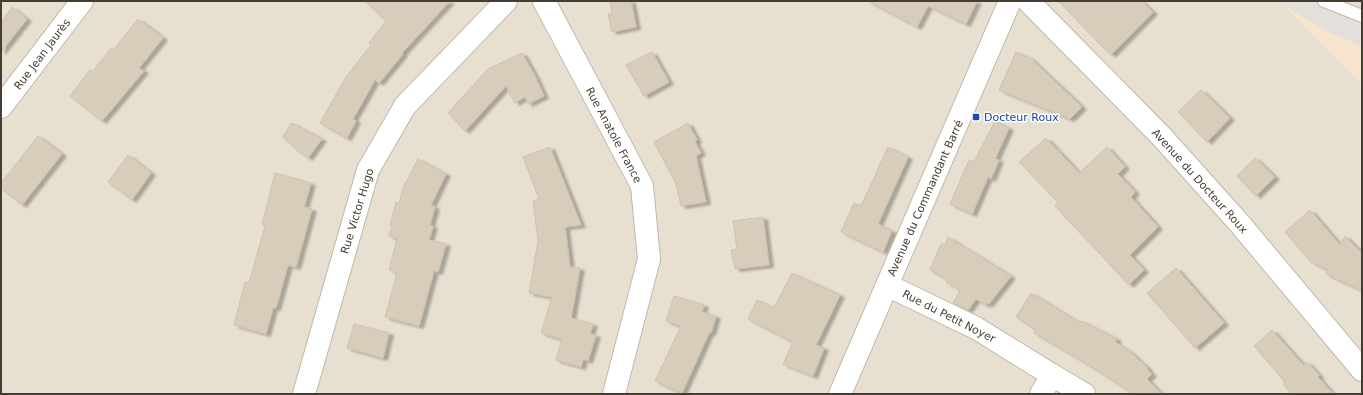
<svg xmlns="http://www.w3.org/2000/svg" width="1363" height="395" viewBox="0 0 1363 395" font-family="'DejaVu Sans',sans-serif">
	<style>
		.residential { fill: #e7e0d1 }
		.commercial { fill: #f7e4cc }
		.parking { fill: #e3e0dc }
		.building { fill: #d8ccbb; stroke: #d0c1ab; filter: url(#shadow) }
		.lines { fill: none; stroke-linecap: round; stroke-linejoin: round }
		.lane-casing { stroke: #c1b8a8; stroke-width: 14 }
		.street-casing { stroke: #c1b8a8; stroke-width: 24 }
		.lane { stroke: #fff; stroke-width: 12 }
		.street { stroke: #fff; stroke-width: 22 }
		.transit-dot { fill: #1a4fb4; stroke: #fff; stroke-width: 1.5 }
		.labels { text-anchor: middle; stroke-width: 3; stroke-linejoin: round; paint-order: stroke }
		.street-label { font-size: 11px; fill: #453d33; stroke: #fff }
		.transit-label { font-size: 11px; fill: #164399; stroke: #fff; text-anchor: start }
	</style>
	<defs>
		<filter id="shadow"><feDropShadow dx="4.5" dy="2.5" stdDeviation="1" flood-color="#0004"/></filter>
	</defs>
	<rect width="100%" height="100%" fill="#f3eee3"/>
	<rect class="residential" x="1" y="1" width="1361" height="393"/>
	<path class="commercial" d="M1280,1h82v83z"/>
	<path class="parking" d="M1279,1h83v45l-32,-13 -48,-29z"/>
	<g class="building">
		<path d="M365,1h85l-48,52 1,1 -24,29 -4,-3 -22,39 3,2 -9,17 -27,-15 26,-46 25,-32 -2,-2 17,-22z"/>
		<path d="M610,1h21l5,26 -24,5 -4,-18 4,-1z"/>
		<path d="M868,1h109l-11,23 -38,-18 -11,21z"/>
		<path d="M1058,1h83l12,11 -42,43z"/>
		<path d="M12,7l15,12 -26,33v-30z"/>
		<path d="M138,19l25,19 -24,30 5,3 -42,50 -32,-25 20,-26 3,1 19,-24 2,2z"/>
		<path d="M652,52l17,30 -25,14 -18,-31z"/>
		<path d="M1016,52l14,6 52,49 -12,12 -71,-29z"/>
		<path d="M522,53l13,23 9,20 -16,8 -3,-7 -10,6 -9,-17 -41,45 -17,-18 40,-44z"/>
		<path d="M1201,90l29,28 -23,24 -29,-30z"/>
		<path d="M995,121l14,7 -14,31 4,1 -8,19 -3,-2 -16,37 -22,-10 19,-44 5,2z"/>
		<path d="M292,123l30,16 -14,19 -15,-11 1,-1 -12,-9z"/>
		<path d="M688,123l9,17 -2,2 6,11 -5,3 10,46 -25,4 -5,-22 -22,-42z"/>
		<path d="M38,136l24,18 -40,51 -21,-17v-5z"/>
		<path d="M1046,138l33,35 28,-26 18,20 -7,7 17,18 -4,5 27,30 -28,28 14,15 -15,15 -74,-79 3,-4 -39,-40z"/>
		<path d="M550,147l31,78 -16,2 5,40 10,1 -9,50 22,6 -3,10 6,1 -8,26 -5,-2 -2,8 -25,-7 6,-21 -21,-6 11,-36 -23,-4 9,-52 -5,-40 6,-2 -16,-42z"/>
		<path d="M888,147l20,10 -30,67 14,7 -9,21 -42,-20 13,-29 7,3z"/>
		<path d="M128,155l23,18 -19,27 -24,-18z"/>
		<path d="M1255,158l20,19 -19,19 -19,-20z"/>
		<path d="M418,159l28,15 -15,31 4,2 -5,18 3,1 -4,14 17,4 -8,28 -4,-1 -15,55 -34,-9 12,-44 -8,-3 8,-31 -8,-3 3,-11h-2l6,-23 3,1 4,-15z"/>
		<path d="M275,173l36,10 -7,24 8,2 -16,58 -8,-2 -12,43h-3l-7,26 -32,-9 11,-43 4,1 16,-57 -3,-1z"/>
		<path d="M1310,210l30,35 5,-9 17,17v38l-36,-17 2,-4 -17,-8 -26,-30z"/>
		<path d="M763,217l6,48 -34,4 -4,-19 6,-1 -4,-28z"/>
		<path d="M948,237l63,39 -22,28 -2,-1 -1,2 -10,-6 -8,11 -15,-7 7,-13 -14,-8 1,-3 -17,-9 11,-26h4z"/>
		<path d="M1176,268l48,55 -29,25 -48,-55z"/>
		<path d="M792,273l48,22 -24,50 8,3 -11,28 -30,-12 10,-22 -45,-23 9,-19 17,8z"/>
		<path d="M1031,293l49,30 2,-2 35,18 -2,3 14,9 12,11 7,6 -1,1 5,5 -5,5 14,15h-27l-52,-33 -48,-28 2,-3 -20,-13z"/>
		<path d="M674,296l30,9 -2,7 14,4 -5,17h-2l-27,60 -27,-12 26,-55 -15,-5z"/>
		<path d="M354,324l35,9 -6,25 -36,-10z"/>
		<path d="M1272,330l32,36 3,-4 12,13 -1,2 15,17h-41l-9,-10 2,-2 -31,-36z"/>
	</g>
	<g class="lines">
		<g class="lane-casing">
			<path id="lane" d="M1324,1l38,15"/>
		</g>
		<g class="street-casing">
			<g id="street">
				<path d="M544,1l98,185 7,73 -35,135"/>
				<path d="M1028,1l134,136 78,87 122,146"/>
				<path d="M1,107l81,-106"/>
				<path d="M887,285l89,43 76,47"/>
				<path d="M304,394l64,-224 37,-64 101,-105"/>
				<path d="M840,394l170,-393"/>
				<path d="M1041,394l11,-19 32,19"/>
			</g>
		</g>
		<use href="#lane" class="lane"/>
		<use href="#street" class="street"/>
	</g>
	<rect class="transit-dot" x="972" y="113" width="8" height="8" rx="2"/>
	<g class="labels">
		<g class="street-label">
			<text transform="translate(42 54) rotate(-53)" y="4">Rue Jean Jaurès</text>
			<text transform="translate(614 135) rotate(62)" y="4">Rue Anatole France</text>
			<text transform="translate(1200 181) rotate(48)" y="4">Avenue du Docteur Roux</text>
			<text transform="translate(925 198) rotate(-66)" y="4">Avenue du Commandant Barré</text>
			<text transform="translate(357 211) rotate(-73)" y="4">Rue Victor Hugo</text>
			<text transform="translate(949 316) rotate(27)" y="4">Rue du Petit Noyer</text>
		</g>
		<g class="transit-label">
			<text x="984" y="121">Docteur Roux</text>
		</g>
	</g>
	<rect width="1363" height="395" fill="none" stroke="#453d33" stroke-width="4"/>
</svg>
